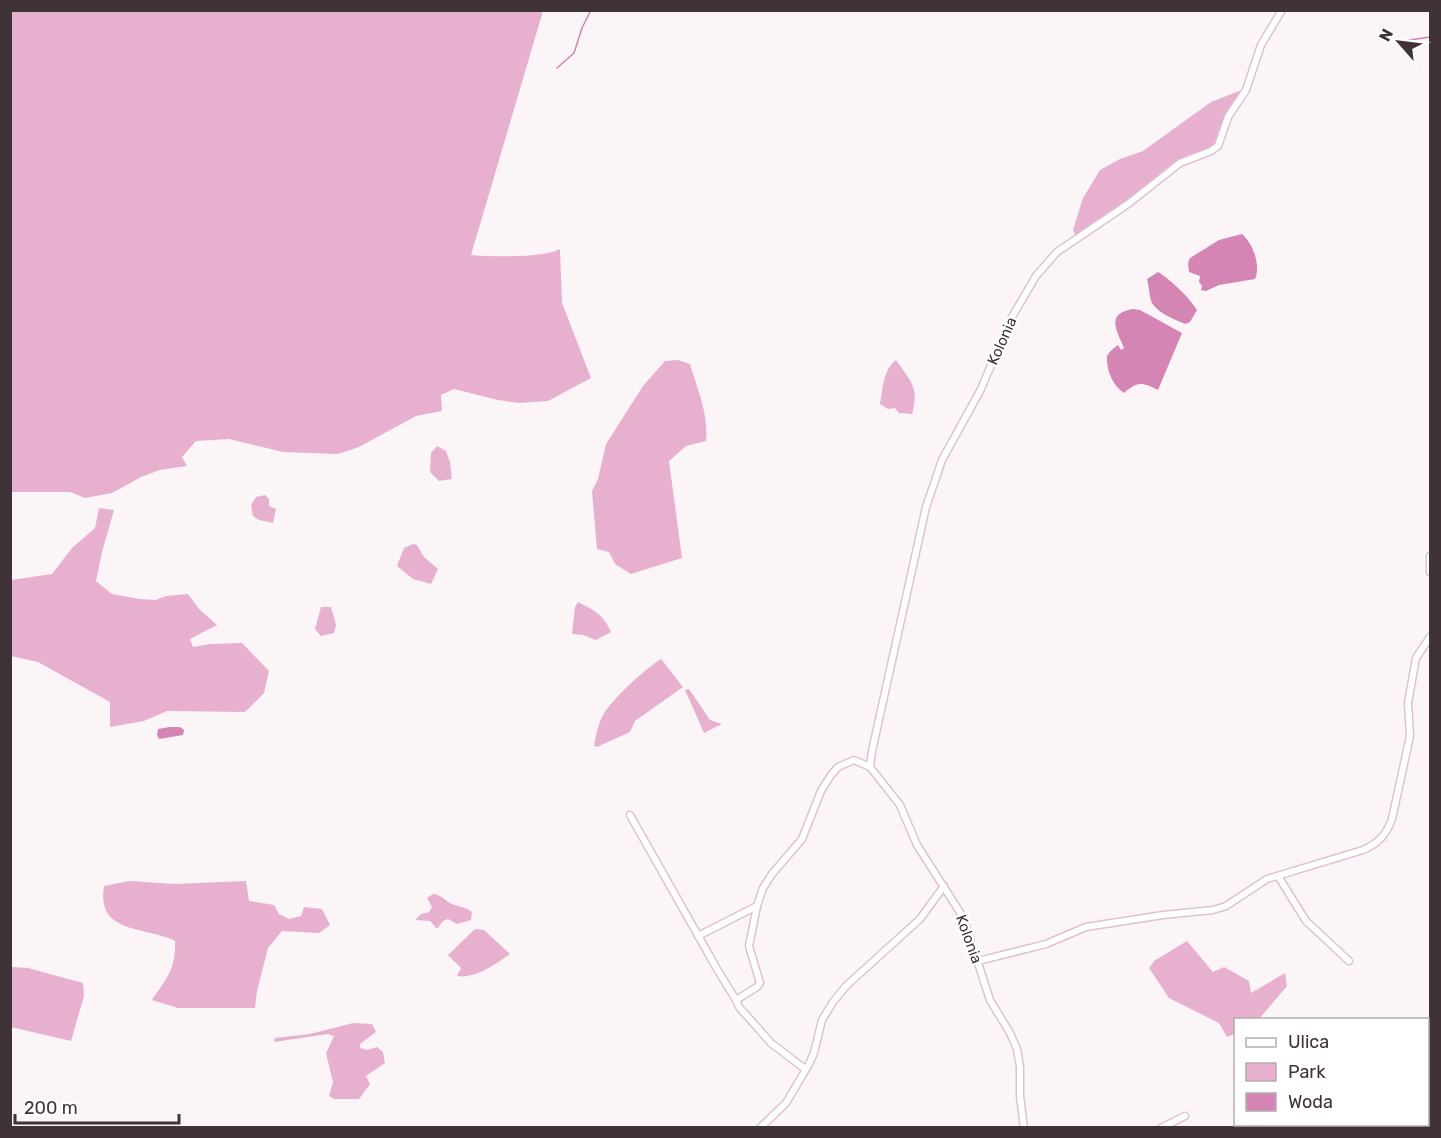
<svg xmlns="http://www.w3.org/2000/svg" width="1441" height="1138" viewBox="0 0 1441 1138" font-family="Rubik,sans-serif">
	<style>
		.green { fill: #e7b0cf }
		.water { fill: #d485b4 }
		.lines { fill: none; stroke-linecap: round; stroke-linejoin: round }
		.stream { stroke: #d485b4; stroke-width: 1.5 }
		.street-casing { stroke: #e0c1d2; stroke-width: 9 }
		.street { stroke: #fff; stroke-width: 6 }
		.labels { text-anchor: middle; stroke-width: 5; stroke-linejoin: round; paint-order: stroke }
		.street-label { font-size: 15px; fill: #3f3239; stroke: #fff }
	</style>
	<rect width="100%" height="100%" fill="#fbf5f8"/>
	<g class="green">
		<path d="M10,11h533l-72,244c19,2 73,3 89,-6l2,54 29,75 -43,23 -29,2 -21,-3 -44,-11 -13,6 1,16 -26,5 -57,31 -21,7 -55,-2 -54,-13 -33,2 -14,16 5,9 -27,4 -19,7 -29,16 -27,5 -15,-6h-59z"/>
		<path d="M1242,90l-13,18 -10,31 -9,9 -30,12 -26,21 -78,55 -3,-6 10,-32 17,-28 20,-11 23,-8 68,-49z"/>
		<path d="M678,360l12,4c7,24 19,51 16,77l-20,5 -17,15 13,97 -51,16 -16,-10 -6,-12 -12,-3 -5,-58 6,-12 8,-35 37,-58 22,-25z"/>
		<path d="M896,360c14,20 24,28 16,54l-13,-1 -4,-5 -7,1 -8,-5c3,-16 3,-34 16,-44z"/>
		<path d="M437,446l9,5 4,11 2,17 -13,2 -9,-9 1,-19z"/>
		<path d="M265,495l4,4v7l7,3 -3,14 -14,-3 -6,-4 -2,-11 5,-8z"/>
		<path d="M99,508l15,2 -12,42 -6,29 16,13 27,5 17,1 10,-4 22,-2 11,15 18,16 -27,14 3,8 17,-3 32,-1 27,28 -5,22 -19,19 -78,-1 -23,10 -34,6v-25l-72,-40 -27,-6v-76l41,-6 20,-26 23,-20z"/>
		<path d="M413,544l4,1 7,12 14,12 -7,15 -18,-5 -16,-13 7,-18z"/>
		<path d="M578,602c16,8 26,13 33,30l-15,8 -13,-5 -11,-1 3,-27z"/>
		<path d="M321,607h10l5,18 -2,8 -13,3 -6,-7z"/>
		<path d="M661,659l22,28 -48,34 -5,11 -33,15 -3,-1c2,-11 4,-21 9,-31 10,-17 41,-45 58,-56z"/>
		<path d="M689,689l21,31 12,4 -18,9 -19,-43z"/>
		<path d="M129,881l45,3 72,-3 3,20 25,4 5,9 10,5 12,-3 3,-9 18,2 8,16 -11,8 -37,-2 -14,17 -11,43 -2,17h-77l-26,-8c15,-22 24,-31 23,-59 -29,-15 -79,-6 -71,-55z"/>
		<path d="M433,894c9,1 11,6 19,10 7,3 14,3 20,8l-1,8 -14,4 -9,-5 -5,2 -6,8 -7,-8 -15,-1 6,-6 8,-2 3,-5 -5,-9z"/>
		<path d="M475,929l9,1 26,24c-14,10 -35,25 -53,22l4,-8 -13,-13z"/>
		<path d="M1187,941l26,31 11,-5 25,14 2,12 34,-20 2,13 -28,33 -23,1 -1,14 -8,3 -8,-14 -50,-25 -20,-30 5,-7z"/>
		<path d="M11,967l17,1 55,15 1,13 -13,45 -60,-14z"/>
		<path d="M1430,1019v102l-2,-3v-98z"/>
		<path d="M353,1023l19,1 4,8 -16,12v4l7,2 10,-3 6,5 2,11 -19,13 4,8 -11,15h-25l-5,-3 4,-14 -7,-29 8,-17 -6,-2 -54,8 1,-4 35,-4z"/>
		<path d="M1321,1125l106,-1v1l-5,3 -102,-1z"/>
	</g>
	<g class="water">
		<path d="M1242,234c11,9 19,32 13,45l-36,6 -13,6 -5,-1 1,-4 -3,-4 1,-6 -11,-4 -1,-9 2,-5 29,-18z"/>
		<path d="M1158,272c12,7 32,26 39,38l-7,12 -5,2c-11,-5 -26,-10 -33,-21 -3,-7 -3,-17 -5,-24z"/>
		<path d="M1133,309l7,1 42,23 -24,57c-15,-8 -21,-9 -34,3 -10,-6 -17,-21 -17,-33 -1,-7 6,-11 11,-15l3,5 3,-2c-7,-17 -19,-35 9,-39z"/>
		<path d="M170,727h10l4,3 -1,5 -24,4 -2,-4 1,-6z"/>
	</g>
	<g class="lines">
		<g class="stream">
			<path d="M1403,41l27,-4"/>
			<path d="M557,68l17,-15 8,-25 9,-18"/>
		</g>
		<g class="street-casing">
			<g id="street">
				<path d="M1430,556v16"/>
				<path d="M630,815l87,154 19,31 3,7 32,36 34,26"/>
				<path d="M1278,876l28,45 43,40"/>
				<path d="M698,936l59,-30 6,-18 9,-14 30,-35 19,-48 10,-16 7,-8 16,-7 16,7"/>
				<path d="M978,961l68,-17 40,-17 77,-12 50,-5 13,-4 41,-27 96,-29c16,-7 23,-15 29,-31l18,-83 -2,-33 8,-45 14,-21"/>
				<path d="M736,1000l21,-13 3,-4 -11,-37 8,-40"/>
				<path d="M760,1128l26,-25 22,-37 6,-13 8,-33 11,-18 13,-16 74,-67 24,-33"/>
				<path d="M1024,1128l-4,-32v-29l-3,-18 -7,-16 -20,-33 -27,-83 -46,-72 -17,-40 -30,-38 2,-16 54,-244 16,-47 38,-69 32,-74 24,-41 21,-24 71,-48 52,-41 31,-12 7,-5 10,-29 18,-27 15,-45 21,-35"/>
				<path d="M1161,1128l24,-12"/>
			</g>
		</g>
		<use href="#street" class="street"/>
	</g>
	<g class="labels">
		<g class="street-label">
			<text transform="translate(1002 341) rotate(-66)" y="5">Kolonia</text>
			<text transform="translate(969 939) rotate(70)" y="5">Kolonia</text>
		</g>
	</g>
	<rect width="1441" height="1138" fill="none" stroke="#3f3239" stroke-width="24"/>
	<rect x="1234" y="1018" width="195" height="108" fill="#ffffff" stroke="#b2adb0" stroke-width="1.5"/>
	<rect x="1246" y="1038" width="30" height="9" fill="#ffffff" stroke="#b2adb0" stroke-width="1.5"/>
	<text x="1288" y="1048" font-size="18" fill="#3f3239">Ulica</text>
	<rect x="1246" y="1063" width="30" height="18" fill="#e7b0cf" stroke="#b2adb0" stroke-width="1.5"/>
	<text x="1288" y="1078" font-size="18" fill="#3f3239">Park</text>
	<rect x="1246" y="1093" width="30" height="18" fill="#d485b4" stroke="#b2adb0" stroke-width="1.5"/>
	<text x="1288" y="1108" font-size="18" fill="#3f3239">Woda</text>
	<g transform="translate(1399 42) rotate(298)" stroke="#ffffff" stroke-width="4.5" paint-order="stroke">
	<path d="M0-4.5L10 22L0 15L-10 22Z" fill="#3f3239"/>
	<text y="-9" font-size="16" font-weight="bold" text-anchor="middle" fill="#3f3239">N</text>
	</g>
	<path d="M15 1114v9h164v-9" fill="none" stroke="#3f3239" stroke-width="3"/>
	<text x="24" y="1114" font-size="18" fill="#3f3239" stroke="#ffffff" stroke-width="4.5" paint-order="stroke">200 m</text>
</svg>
